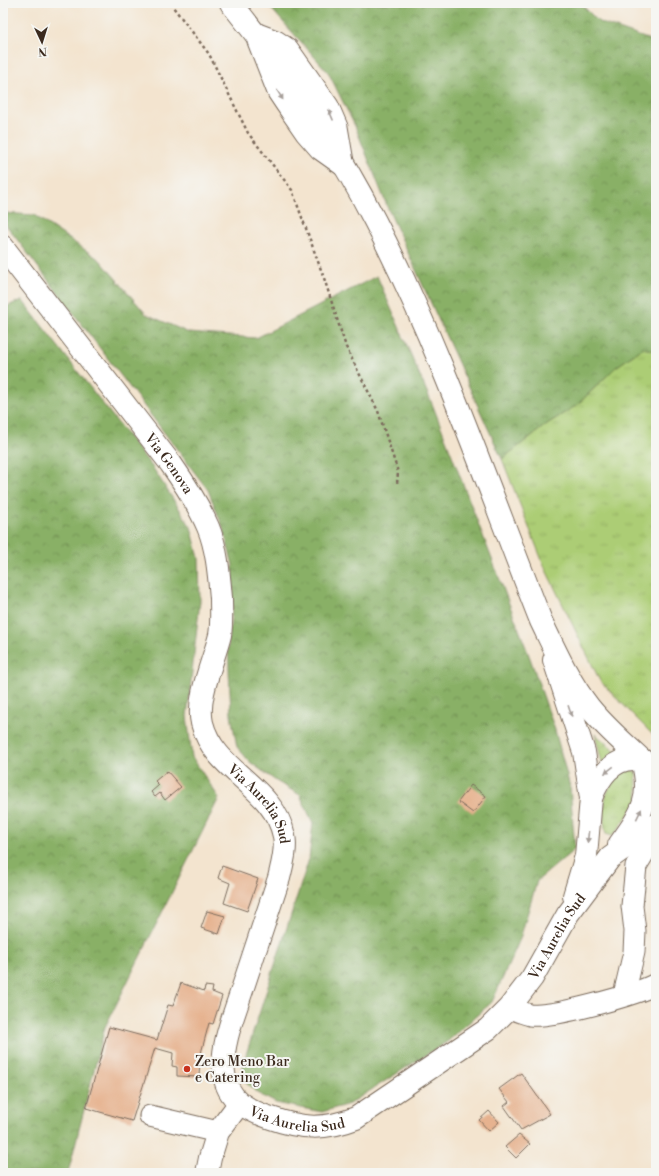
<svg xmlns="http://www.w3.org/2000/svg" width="659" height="1176" viewBox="0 0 659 1176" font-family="'Libre Bodoni',serif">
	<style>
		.grass { fill: url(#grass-tufts); stroke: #747c4a }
		.forest { fill: url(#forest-crowns); stroke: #626d42 }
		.building { fill: #e6b28f }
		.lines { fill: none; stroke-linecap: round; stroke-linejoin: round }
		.minor-casing { stroke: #7b6b5c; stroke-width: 23 }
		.major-casing { stroke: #7b6b5c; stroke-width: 24 }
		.highway-casing { stroke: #7b6b5c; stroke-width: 24 }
		.path { stroke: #7b6b5c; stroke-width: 2.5; stroke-dasharray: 3 3; stroke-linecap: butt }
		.minor { stroke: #fff; stroke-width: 21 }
		.major { stroke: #fff; stroke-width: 22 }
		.highway { stroke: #fff; stroke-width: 22 }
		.oneway { fill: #a79f9a }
		.poi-dot { fill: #c8321e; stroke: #f6f6f2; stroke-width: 1.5 }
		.labels { text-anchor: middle; stroke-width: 4; stroke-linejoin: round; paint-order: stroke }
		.street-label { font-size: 14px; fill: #3b2a1e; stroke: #f6f6f2 }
		.poi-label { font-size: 14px; fill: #3b2a1e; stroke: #f6f6f2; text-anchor: start }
	</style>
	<defs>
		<pattern id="grass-tufts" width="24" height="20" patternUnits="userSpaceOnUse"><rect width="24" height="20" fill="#accd75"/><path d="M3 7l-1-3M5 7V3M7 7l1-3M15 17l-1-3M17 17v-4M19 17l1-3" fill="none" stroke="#95b065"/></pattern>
		<pattern id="forest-crowns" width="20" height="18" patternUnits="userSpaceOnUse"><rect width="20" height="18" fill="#89b066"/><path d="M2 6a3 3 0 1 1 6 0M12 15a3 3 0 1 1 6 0" fill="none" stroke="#718f53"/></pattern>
	</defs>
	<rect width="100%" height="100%" fill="#f6f6f2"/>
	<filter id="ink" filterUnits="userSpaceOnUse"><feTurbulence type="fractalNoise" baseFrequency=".025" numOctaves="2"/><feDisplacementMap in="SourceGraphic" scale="8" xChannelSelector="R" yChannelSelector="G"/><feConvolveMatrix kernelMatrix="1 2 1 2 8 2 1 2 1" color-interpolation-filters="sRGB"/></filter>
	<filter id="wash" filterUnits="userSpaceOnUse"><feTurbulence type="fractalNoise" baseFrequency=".012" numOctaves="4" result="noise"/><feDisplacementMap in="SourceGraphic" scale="16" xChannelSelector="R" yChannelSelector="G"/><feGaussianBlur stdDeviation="0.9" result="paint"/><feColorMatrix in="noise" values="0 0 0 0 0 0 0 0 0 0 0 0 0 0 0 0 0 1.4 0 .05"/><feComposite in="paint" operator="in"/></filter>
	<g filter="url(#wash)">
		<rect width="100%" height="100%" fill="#f3e4cf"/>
		<g class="grass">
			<path d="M643,348l13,3v385l-4,-2 -52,-53 -55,-113 -43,-109 45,-35 30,-19 39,-38z"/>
			<path d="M595,734l23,19 -16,10z"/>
			<path d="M630,769l6,3 2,29 -25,35 -7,-2c-6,-26 -2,-54 24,-65z"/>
		</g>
		<g class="forest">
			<path d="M266,3h314l19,19 57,20v309l-13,-3 -27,19 -39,38 -30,19 -45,35 -113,-248 -34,-85 -27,-54z"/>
			<path d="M3,213l31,2 66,45 46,54 43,19 67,5 121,-62 56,130 97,252 25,72 15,57 5,62 -38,32 -17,58 -28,63 -44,39 -99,63 -27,8 -46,-9 -19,-10 -15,-14v-12l67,-208 4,-36 -13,-28 -24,-14 -26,-19 -13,-15 -6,-32 -3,-68 5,-47v-35l-11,-40 -14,-35 -205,-269z"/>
			<path d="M22,300l131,168 38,59 8,31 1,43 -13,115 5,41 27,41 -114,229 -37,146h-65v-865z"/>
		</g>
		<g id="blocks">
			<g class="building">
				<path d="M167,771l14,16 -16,13 -5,-7 -5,4 -4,-5 8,-7 -4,-4z"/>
				<path d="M471,785l15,11 -13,17 -15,-11z"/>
				<path d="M222,866l36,13 -11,32 -23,-8 6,-20 -12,-5z"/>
				<path d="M207,911l18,5 -6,18 -18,-6z"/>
				<path d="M181,983l23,8 1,-5 8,1 -1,5 10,4 -9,28 -4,-1 -9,34 -1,20 -22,-1v-9l-5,-1 1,-13 -18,-5 -23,73 -46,-13 23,-81 48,13 11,-35 5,1z"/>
				<path d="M521,1073l29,41 -29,16 -17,-24 5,-4 -10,-13z"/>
				<path d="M489,1111l10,11 -10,9 -10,-11z"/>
				<path d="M519,1135l11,9 -14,14 -11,-11z"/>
			</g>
		</g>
	</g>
	<g filter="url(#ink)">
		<use href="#blocks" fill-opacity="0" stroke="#7b6b5c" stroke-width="1"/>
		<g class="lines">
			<g class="minor-casing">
				<g id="minor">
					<path d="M255,33l21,8 12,8 40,57 9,21 6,35"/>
					<path d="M258,41l20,51 8,12 20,29 14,16 24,17"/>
					<path d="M624,995l10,-43 1,-21 -3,-25 4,-40 20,-33"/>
					<path d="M509,1008c7,2 14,5 21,7 22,3 105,-20 126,-31"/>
					<path d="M150,1116l68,16"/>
				</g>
			</g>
			<g class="major-casing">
				<g id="major">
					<path id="s1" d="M3,247l168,217c14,20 27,40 37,63 9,21 11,48 13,71 0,12 1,25 -1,37 -6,25 -24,63 -18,88 12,49 72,63 82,113 3,13 -2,29 -5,42 -12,36 -24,73 -36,109 -8,25 -23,60 -19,86 3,27 23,37 47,45 31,11 54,12 85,0l132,-89 21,-21 23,-30 36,-64 42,-56 46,-33"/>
					<path d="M554,660l30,92 7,46 -5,58 -12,40"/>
					<path d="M591,798c8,-20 23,-44 50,-38 4,1 9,6 13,8"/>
					<path d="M619,845c22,-31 34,-46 23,-85"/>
					<path d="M207,1173l3,-15 8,-26 21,-28"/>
				</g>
			</g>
			<g class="highway-casing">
				<path id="highway" d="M231,3c55,68 104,140 144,218 66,128 113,266 166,400 14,29 28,61 48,86 16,20 35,36 53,53"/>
			</g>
			<path class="path" d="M170,3l39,51 39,79 44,57 32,88 22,69 32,64 20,61 -1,12"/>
			<use href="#minor" class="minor"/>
			<use href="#major" class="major"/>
			<use href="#highway" class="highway"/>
		</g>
		<defs><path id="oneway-solid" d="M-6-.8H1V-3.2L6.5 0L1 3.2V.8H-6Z"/></defs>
		<g class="oneway">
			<use href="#oneway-solid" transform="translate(280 95) rotate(58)"/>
			<use href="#oneway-solid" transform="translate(331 115) rotate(-113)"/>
			<use href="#oneway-solid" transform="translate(570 711) rotate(71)"/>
			<use href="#oneway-solid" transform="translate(609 770) rotate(142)"/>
			<use href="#oneway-solid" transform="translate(639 814) rotate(-64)"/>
			<use href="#oneway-solid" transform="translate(588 837) rotate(96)"/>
		</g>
	</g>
	<circle class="poi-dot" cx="187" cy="1069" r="4"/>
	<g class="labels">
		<g class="street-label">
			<text dy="5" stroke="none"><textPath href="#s1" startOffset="273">Via Genova</textPath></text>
			<text dy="5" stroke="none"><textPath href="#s1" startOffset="649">Via Aurelia Sud</textPath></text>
			<text dy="5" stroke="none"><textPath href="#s1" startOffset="1368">Via Aurelia Sud</textPath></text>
			<text dy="5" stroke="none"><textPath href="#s1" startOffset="1032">Via Aurelia Sud</textPath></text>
		</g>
		<g class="poi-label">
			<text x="195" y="1066">Zero Meno Bar<tspan x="195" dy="16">e Catering</tspan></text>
		</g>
	</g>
	<rect width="659" height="1176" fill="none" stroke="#f6f6f2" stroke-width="16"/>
	<g transform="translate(42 42) rotate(176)" stroke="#f6f6f2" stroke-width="3" paint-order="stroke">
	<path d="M0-3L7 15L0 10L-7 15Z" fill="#3b2a1e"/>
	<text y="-6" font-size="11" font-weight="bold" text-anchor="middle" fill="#3b2a1e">N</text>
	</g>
</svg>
